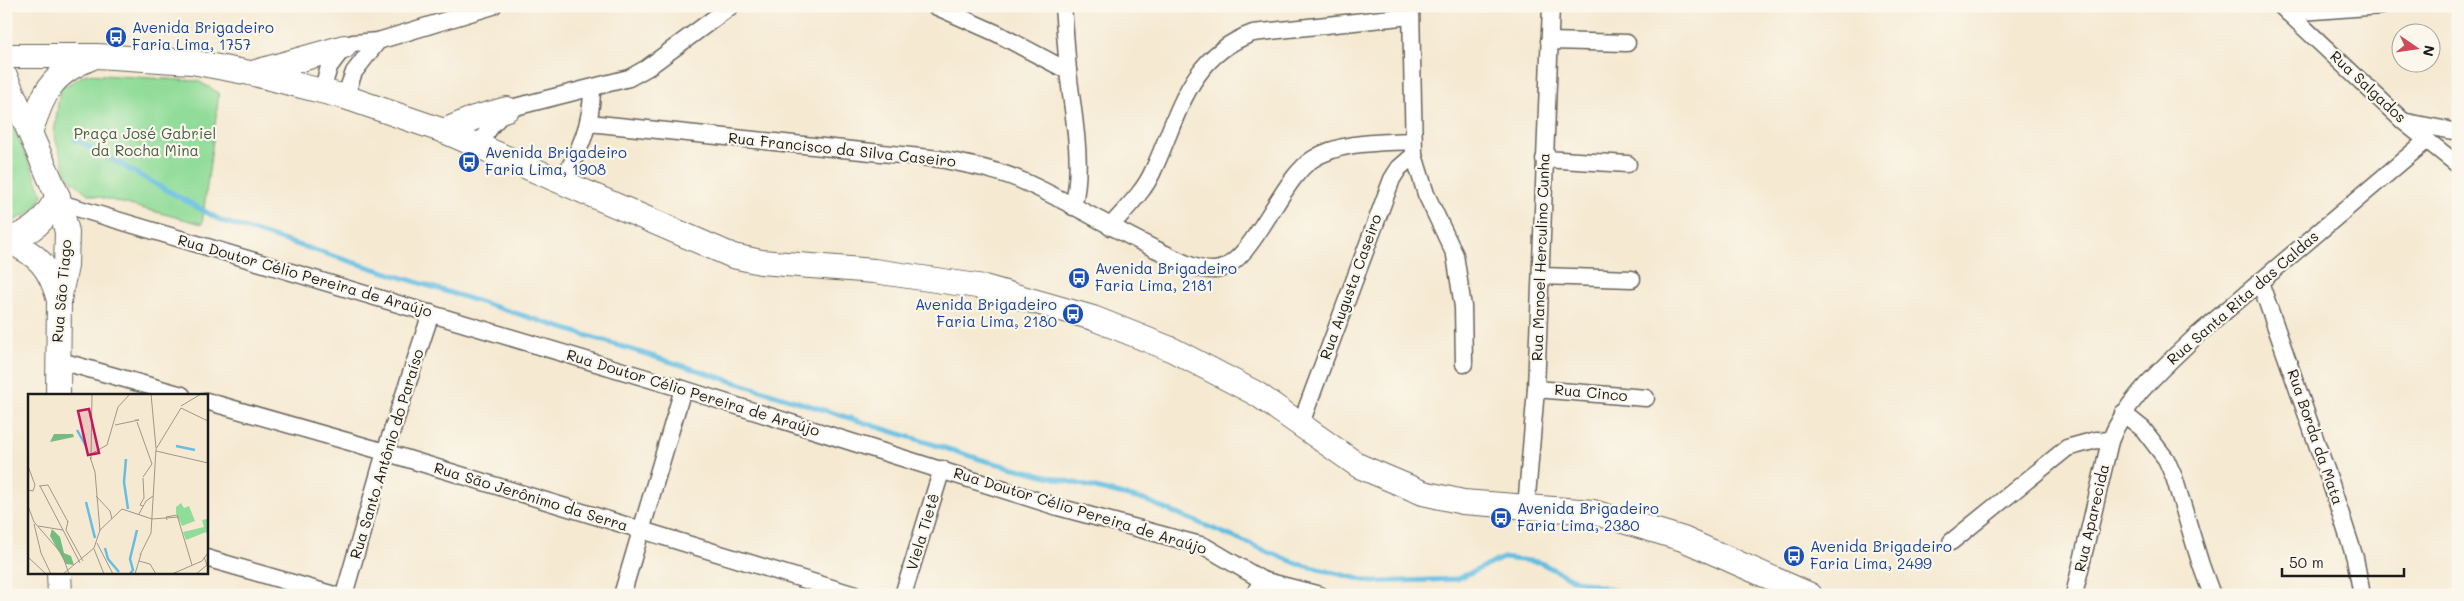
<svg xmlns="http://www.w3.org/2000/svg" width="2464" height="601" viewBox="0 0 2464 601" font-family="Mali,sans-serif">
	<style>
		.green { fill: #90dc98; stroke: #567c5a }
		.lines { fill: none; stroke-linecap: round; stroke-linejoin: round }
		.stream { stroke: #64bee2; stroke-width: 5 }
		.street-casing { stroke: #68645b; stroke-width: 19 }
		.secondary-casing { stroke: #68645b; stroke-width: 26 }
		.street { stroke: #fff; stroke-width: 16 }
		.secondary { stroke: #fff; stroke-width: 24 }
		.labels { text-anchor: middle; stroke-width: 4.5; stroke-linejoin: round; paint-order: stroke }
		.transit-label { font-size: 15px; fill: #164399; stroke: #fbf7ec; text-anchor: start }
		.street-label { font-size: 15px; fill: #1c1c1c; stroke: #fbf7ec }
		.park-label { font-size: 15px; fill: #455f47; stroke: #fbf7ec }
		.inset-river { fill: none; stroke: #64bee2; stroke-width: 2.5 }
		.inset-road { fill: none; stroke: #9e9789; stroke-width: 1 }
		.view { fill: #c2185b; fill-opacity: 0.15; stroke: #c2185b; stroke-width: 2.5 }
		.inset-edge { fill: none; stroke: #1c1c1c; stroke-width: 2.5 }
	</style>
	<rect width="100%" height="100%" fill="#fbf7ec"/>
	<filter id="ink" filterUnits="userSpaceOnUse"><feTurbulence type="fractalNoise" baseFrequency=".02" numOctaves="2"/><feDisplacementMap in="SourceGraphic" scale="10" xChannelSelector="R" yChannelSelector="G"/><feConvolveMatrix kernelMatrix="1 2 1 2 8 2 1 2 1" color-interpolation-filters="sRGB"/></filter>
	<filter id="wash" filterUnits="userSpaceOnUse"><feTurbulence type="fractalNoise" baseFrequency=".0096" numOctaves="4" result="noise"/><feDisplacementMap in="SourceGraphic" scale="20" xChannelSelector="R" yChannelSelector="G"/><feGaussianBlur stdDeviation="1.12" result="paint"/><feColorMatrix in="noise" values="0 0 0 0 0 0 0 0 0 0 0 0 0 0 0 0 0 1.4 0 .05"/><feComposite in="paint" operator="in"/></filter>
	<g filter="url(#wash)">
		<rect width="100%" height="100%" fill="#f5e9d1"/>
		<g class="green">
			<path d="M86,74l112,7 21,12 -17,131 -114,-30 -20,-17 -14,-42 6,-46z"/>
			<path d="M6,111l37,84 -9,15 -26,14z"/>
		</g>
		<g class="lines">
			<path class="stream" d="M75,139l147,82 764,240 158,39 154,64 74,18 85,-3 46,-21 36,4 33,17 59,16"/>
		</g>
	</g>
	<g filter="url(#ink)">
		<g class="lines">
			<g class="street-casing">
				<g id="street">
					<path d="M935,6l61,27 72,38c5,44 16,93 5,136"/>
					<path d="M1063,6l5,65"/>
					<path d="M1411,6l3,149 12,39 29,61 8,52 1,57"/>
					<path d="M2281,6l123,116 54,43"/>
					<path d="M2288,13l93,-7"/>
					<path d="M1549,41l78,2"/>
					<path d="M322,91l7,-24 15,-20 9,-4 25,-2 115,-35"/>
					<path d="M345,97l9,-25 24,-31"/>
					<path d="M2407,122l51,10"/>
					<path d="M589,123l351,36c29,6 60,11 87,24 44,20 85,45 128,66 18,8 40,22 60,21 37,-3 65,-91 98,-111 29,-18 67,-16 99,-18"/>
					<path d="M478,145l14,-20 15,-16 122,-31 18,-10 84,-62"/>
					<path d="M1544,159l84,5"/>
					<path d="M561,182c18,-29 31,-58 31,-93"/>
					<path d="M60,203l623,186 375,118 146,39 58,34 58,15"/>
					<path d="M1110,227c14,-17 33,-34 42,-54 27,-57 35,-116 101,-140l157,-17"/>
					<path d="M1541,276l91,3"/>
					<path d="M2260,282l70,199 25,77 7,37"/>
					<path d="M57,360l125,35"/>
					<path d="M1536,389l110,9"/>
					<path d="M206,401l179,51 470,143"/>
					<path d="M2123,413l20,16 23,30 8,18 27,88 11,30"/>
					<path d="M1300,426l92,-247 7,-11 15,-13"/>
					<path d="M1526,508l10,-119 15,-383"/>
					<path d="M1951,542l116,-94 29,-8 14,1c16,-42 53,-73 85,-104l231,-196"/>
					<path d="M206,558l128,37"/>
					<path d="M344,595l41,-143 46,-139"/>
					<path d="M622,595l61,-206"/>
					<path d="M903,595l39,-126"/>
					<path d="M1254,595l8,-15"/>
					<path d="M2074,595l36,-154"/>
				</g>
			</g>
			<g class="secondary-casing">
				<g id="secondary">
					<path d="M6,56h91l95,6 58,11 95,24 99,34 289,125 28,6 113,9 110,16 109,31 80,32 84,44 102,72 64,27 40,9 130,10 90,27 127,56"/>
					<path d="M252,73l92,-26"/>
					<path d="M6,78l52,119 9,35 -1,34 -7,34 -1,95"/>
					<path d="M444,131l30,-13 33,-9"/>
					<path d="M30,132c15,-40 19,-57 61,-74"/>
					<path d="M6,240c32,14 44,27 53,60"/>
					<path d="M7,240c28,-9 36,-18 51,-43"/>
					<path d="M59,572l1,23"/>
				</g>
			</g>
			<use href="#street" class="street"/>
			<use href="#secondary" class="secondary"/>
		</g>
	</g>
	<defs>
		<g id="bus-disc" transform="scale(1.125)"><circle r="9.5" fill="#1a4fb4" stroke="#fbf7ec"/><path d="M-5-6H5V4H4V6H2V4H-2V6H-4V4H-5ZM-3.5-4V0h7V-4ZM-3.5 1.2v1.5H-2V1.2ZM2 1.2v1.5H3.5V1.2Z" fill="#fff"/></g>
	</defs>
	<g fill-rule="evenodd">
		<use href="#bus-disc" x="116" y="37"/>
		<use href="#bus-disc" x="469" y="162"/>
		<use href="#bus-disc" x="1079" y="278"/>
		<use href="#bus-disc" x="1073" y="314"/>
		<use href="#bus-disc" x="1501" y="518"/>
		<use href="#bus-disc" x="1794" y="556"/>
	</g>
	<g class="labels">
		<g class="transit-label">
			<text x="132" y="33">Avenida Brigadeiro<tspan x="132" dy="17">Faria Lima, 1757</tspan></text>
			<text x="485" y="158">Avenida Brigadeiro<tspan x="485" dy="17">Faria Lima, 1908</tspan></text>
			<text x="1095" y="274">Avenida Brigadeiro<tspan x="1095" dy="17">Faria Lima, 2181</tspan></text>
			<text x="1057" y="310" text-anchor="end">Avenida Brigadeiro<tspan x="1057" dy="17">Faria Lima, 2180</tspan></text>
			<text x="1517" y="514">Avenida Brigadeiro<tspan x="1517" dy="17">Faria Lima, 2380</tspan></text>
			<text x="1810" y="552">Avenida Brigadeiro<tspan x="1810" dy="17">Faria Lima, 2499</tspan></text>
		</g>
		<g class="street-label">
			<text transform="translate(2368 87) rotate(43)" y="5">Rua Salgados</text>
			<text transform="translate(842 150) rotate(6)" y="5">Rua Francisco da Silva Caseiro</text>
			<text transform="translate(1541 257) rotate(-88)" y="5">Rua Manoel Herculino Cunha</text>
			<text transform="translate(305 276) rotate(16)" y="5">Rua Doutor Célio Pereira de Araújo</text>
			<text transform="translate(1351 287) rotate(-70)" y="5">Rua Augusta Caseiro</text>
			<text transform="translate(62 291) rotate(-85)" y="5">Rua São Tiago</text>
			<text transform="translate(2243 298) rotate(-41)" y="5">Rua Santa Rita das Caldas</text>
			<text transform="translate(693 393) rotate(17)" y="5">Rua Doutor Célio Pereira de Araújo</text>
			<text transform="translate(1591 393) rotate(5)" y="5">Rua Cinco</text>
			<text transform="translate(2315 437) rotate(71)" y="5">Rua Borda da Mata</text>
			<text transform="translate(387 454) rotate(-73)" y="5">Rua Santo Antônio do Paraíso</text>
			<text transform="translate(531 497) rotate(17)" y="5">Rua São Jerônimo da Serra</text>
			<text transform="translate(1080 511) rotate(17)" y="5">Rua Doutor Célio Pereira de Araújo</text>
			<text transform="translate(2092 518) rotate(-77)" y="5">Rua Aparecida</text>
			<text transform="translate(923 532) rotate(-73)" y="5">Viela Tietê</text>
		</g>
		<g class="park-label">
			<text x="145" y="139">Praça José Gabriel<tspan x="145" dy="17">da Rocha Mina</tspan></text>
		</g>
	</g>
	<g transform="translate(28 394)">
		<rect width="180" height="180" fill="#f5e9d1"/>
		<path d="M153,109l3,5 5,-2 6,15 -13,5 -6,-13v-6zM179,125l1,18 -2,-5 -20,8 -3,-8 21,-5 -2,-7z" fill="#90dc98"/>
		<path d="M26,40h19l1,3 -24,5zM24,135l8,8 4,16 7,3 3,9 -8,-1 -16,-28z" fill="#74bc80"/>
		<path class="inset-river" d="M49,36l9,16M148,52l19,4M98,65l-2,23 4,27M58,108l9,36M77,154l3,11 11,13M102,180l3,-4 -3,-11 7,-29"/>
		<path class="inset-road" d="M123,0l5,54M153,12l20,-12M153,14l27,13M109,28l15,42 -9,13M87,31l24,-5h-4M128,57l52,12M63,60l16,-9 11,-38 12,-13M62,63l5,15 5,59M63,65l1,-65M0,72l7,19 -2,6 -5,-1M115,84l1,20 -4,7 3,1M11,92l9,-1 20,37M12,92l23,44M68,102l14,15 2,8M0,112l6,16 28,32 7,20M111,120l7,-13 7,-5M124,125l27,-2M139,126l-1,-3 11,-2 15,50M40,127l-2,9 17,31M6,130l7,29 10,21M10,132l25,4M35,136l17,33M69,149l16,31M66,155l10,25M112,161l11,-22 5,-84 25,-41M0,163l18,17M111,167l11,3 6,10M35,180l31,-26 6,-18 22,-21 30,10M107,180l6,-20M144,180l30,-13 6,-8M168,180l11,-9 -3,-8"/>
		<path class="view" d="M61,15l10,44 -11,2 -10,-44z"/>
		<rect width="180" height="180" class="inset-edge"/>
	</g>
	<rect width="2464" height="601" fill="none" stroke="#fbf7ec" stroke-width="25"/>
	<g transform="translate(2416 48) rotate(103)"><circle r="24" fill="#fbf7ec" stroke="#a29f99"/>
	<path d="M0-4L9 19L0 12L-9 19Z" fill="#d1495b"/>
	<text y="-8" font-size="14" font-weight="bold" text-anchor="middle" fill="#1c1c1c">N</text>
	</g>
	<path d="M2282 568v8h122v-8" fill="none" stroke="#1c1c1c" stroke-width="2.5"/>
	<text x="2289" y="568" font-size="15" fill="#1c1c1c" stroke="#fbf7ec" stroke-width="4" paint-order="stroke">50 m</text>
</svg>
